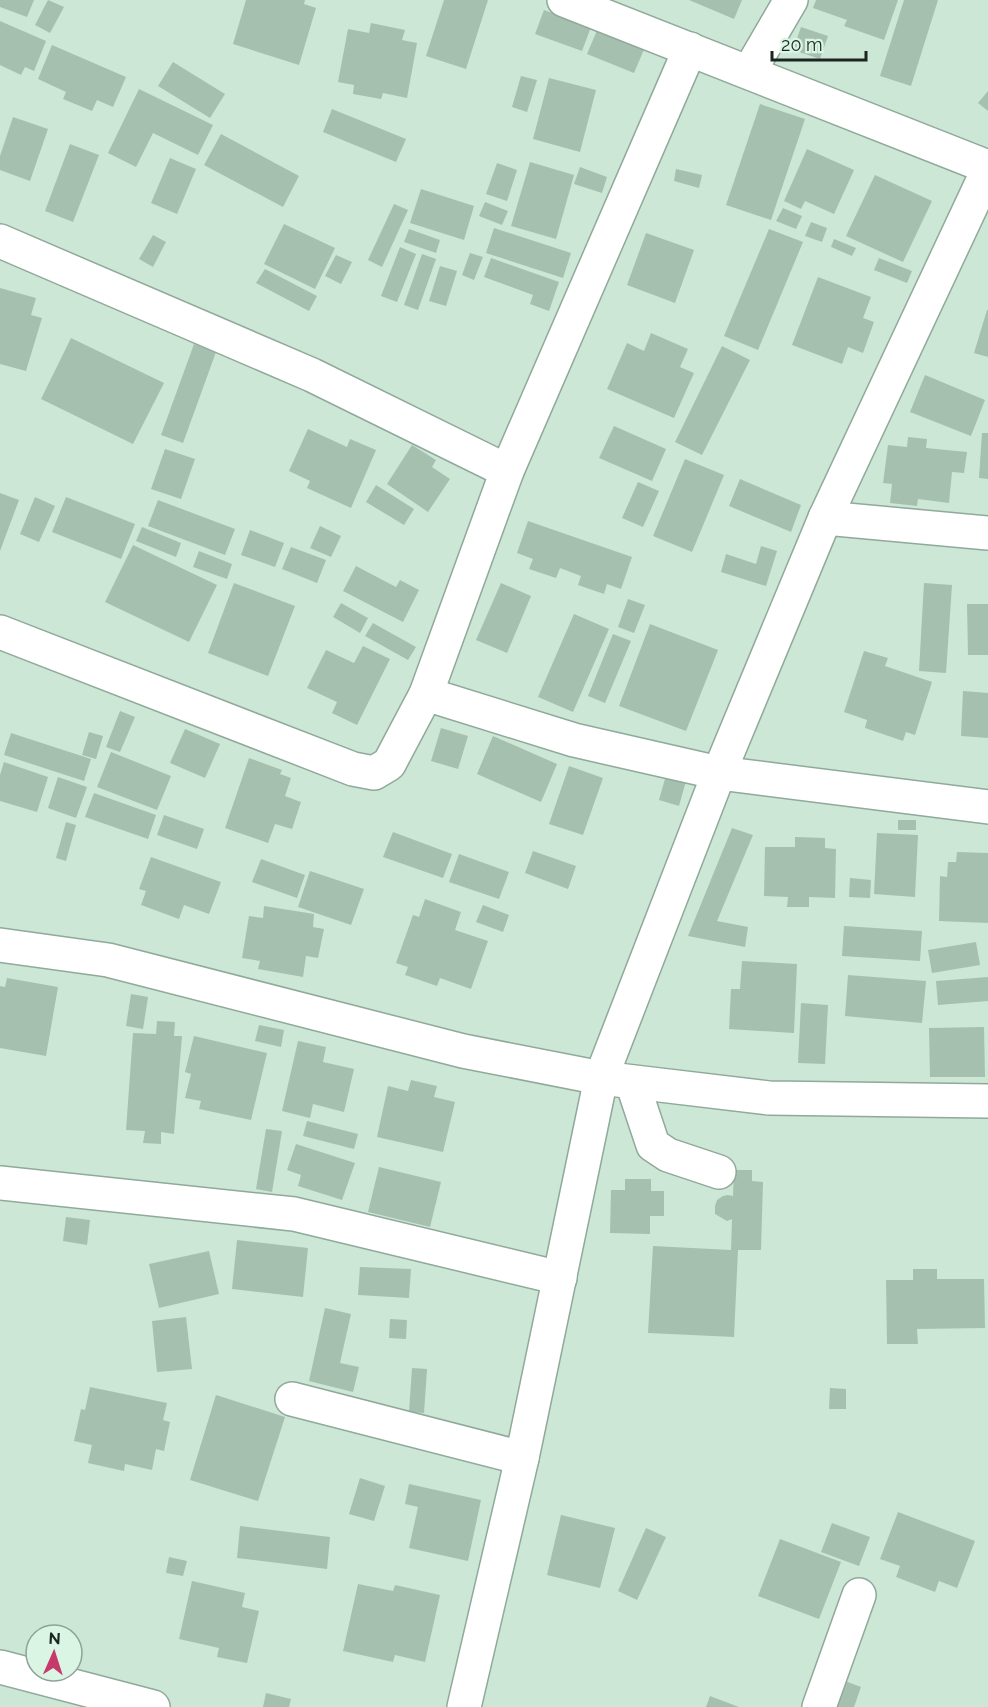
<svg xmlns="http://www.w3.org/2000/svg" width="988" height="1707" viewBox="0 0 988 1707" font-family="Raleway,sans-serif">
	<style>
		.building { fill: #a6c0af }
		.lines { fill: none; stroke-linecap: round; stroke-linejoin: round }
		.minor-casing { stroke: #90a99a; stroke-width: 36 }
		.minor { stroke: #fff; stroke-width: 33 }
	</style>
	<rect width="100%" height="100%" fill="#cce7d6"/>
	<g class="building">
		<path d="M0,0h34l-7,17 -27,-10z"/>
		<path d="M48,0l16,7 -14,26 -15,-8z"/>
		<path d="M246,0h59l-1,4 12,4 -17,57 -66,-21z"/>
		<path d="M444,0h44l-22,69 -40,-13z"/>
		<path d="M689,0h53l-8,19z"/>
		<path d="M816,0h82l-14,40 -40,-14 3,-6 -34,-12z"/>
		<path d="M904,0h34l-27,86 -31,-10z"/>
		<path d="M544,10l47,17 -9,24 -47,-17z"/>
		<path d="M0,21l46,20 -12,30 -9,-4 -4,8 -21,-10z"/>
		<path d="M371,23l34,7 -3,10 15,3 -10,55 -24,-5 -2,6 -28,-5 1,-9 -16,-3 10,-53 21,4z"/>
		<path d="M801,27l27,9 -8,23 -27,-9z"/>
		<path d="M598,28l47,19 -11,26 -47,-19z"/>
		<path d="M52,45l74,32 -13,30 -16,-7 -5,11 -29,-12 3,-7 -28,-13z"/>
		<path d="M173,62l52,32 -15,24 -52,-32z"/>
		<path d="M521,76l16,4 -10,32 -15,-5z"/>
		<path d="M549,78l47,12 -16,62 -47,-13z"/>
		<path d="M139,89l74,36 -15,30 -45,-22 -17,34 -28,-14z"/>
		<path d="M988,91v20l-10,-8z"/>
		<path d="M760,104l45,15 -34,101 -45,-15z"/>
		<path d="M332,109l74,30 -10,23 -73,-30z"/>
		<path d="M13,117l35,12 -18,52 -30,-11v-14z"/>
		<path d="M221,134l78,42 -16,31 -79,-42z"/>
		<path d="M70,144l29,11 -26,67 -28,-11z"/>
		<path d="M807,149l47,21 -20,44 -29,-13 -4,8 -17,-8z"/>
		<path d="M170,158l26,11 -19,45 -26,-11z"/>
		<path d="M530,162l44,13 -18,64 -45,-13z"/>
		<path d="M497,163l20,7 -10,31 -21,-7z"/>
		<path d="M580,167l27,10 -5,16 -28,-9z"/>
		<path d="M676,169l26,6 -3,13 -25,-7z"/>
		<path d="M875,175l57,26 -29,61 -57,-26z"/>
		<path d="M421,189l53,17 -10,34 -54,-17z"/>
		<path d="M485,202l23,9 -6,14 -23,-9z"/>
		<path d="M394,204l14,6 -26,57 -14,-7z"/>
		<path d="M783,208l19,8 -6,13 -20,-8z"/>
		<path d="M811,222l16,6 -5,14 -17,-6z"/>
		<path d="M284,224l51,24 -20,41 -51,-25z"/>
		<path d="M494,228l77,25 -8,25 -77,-25z"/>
		<path d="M409,229l31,11 -4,13 -32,-11z"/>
		<path d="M769,229l34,13 -45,108 -34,-14z"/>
		<path d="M646,233l48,17 -19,53 -48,-18z"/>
		<path d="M153,235l13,7 -13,25 -14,-8z"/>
		<path d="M834,239l22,9 -4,8 -21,-9z"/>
		<path d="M400,247l16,7 -19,48 -16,-6z"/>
		<path d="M470,253l13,4 -9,23 -12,-5z"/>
		<path d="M422,254l14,5 -18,51 -14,-5z"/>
		<path d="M336,255l16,7 -11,22 -16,-8z"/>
		<path d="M491,258l68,24 -10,29 -19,-7 3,-9 -49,-18z"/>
		<path d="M879,258l33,13 -5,12 -33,-13z"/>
		<path d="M440,266l17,5 -11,35 -17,-5z"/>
		<path d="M265,269l52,27 -8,15 -53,-28z"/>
		<path d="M818,277l53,20 -8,21 11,4 -11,31 -15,-6 -6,17 -50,-19z"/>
		<path d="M0,288l36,10 -5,17 11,3 -16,53 -26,-7z"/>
		<path d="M987,310h1v47l-14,-4z"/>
		<path d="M651,333l37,16 -8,18 14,6 -20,45 -67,-29 20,-46 17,8z"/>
		<path d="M71,338l93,45 -31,61 -92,-45z"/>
		<path d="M194,344l22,8 -33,91 -22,-8z"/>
		<path d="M722,346l28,14 -48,95 -27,-13z"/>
		<path d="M925,375l60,25 -14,36 -61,-24z"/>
		<path d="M614,426l52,23 -14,32 -53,-23z"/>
		<path d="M308,429l39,18 3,-8 26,11 -25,58 -44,-20 3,-7 -21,-10z"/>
		<path d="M982,433h6v46l-9,-1z"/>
		<path d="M908,437l19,2 -1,9 41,4 -3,21 -12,-1 -3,31 -31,-4 -1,7 -27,-3 2,-19 -9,-1 5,-38 19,2z"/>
		<path d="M412,445l24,15 -4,7 18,12 -22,33 -41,-28z"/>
		<path d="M165,449l30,10 -14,40 -30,-10z"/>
		<path d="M685,459l39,16 -32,77 -39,-16z"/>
		<path d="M740,479l61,26 -10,27 -62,-26z"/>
		<path d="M638,482l21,9 -16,36 -21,-9z"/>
		<path d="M376,485l38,24 -10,16 -38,-23z"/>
		<path d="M0,493l19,7 -19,51z"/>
		<path d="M35,497l20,9 -16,36 -19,-8z"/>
		<path d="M66,497l69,27 -14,35 -69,-27z"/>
		<path d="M158,500l77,29 -10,26 -77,-29z"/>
		<path d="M528,521l104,36 -11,32 -14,-5 -3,10 -26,-9 3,-9 -21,-8 -4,10 -27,-9 4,-10 -16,-6z"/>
		<path d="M320,526l21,10 -10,21 -21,-9z"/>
		<path d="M142,527l39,16 -5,14 -40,-16z"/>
		<path d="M250,530l34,13 -9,24 -34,-12z"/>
		<path d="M133,545l84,40 -28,57 -84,-40z"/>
		<path d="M761,546l16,5 -11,35 -45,-14 5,-18 30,10z"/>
		<path d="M291,547l35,13 -9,23 -35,-14z"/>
		<path d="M199,551l33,13 -5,15 -34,-12z"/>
		<path d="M356,566l40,21 4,-7 19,10 -16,32 -60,-31z"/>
		<path d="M234,583l61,23 -27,70 -60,-23z"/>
		<path d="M501,583l30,13 -24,57 -31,-13z"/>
		<path d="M924,583l28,2 -6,88 -27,-2z"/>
		<path d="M628,599l17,6 -11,28 -16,-6z"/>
		<path d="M341,603l27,15 -8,15 -27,-16z"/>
		<path d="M967,604h21v51h-20z"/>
		<path d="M574,614l35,15 -36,83 -35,-15z"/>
		<path d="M373,623l43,24 -8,13 -43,-24z"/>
		<path d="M650,624l68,26 -32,81 -67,-25z"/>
		<path d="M613,634l18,7 -26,62 -17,-7z"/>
		<path d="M363,646l27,13 -33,66 -25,-12 5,-11 -30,-14 19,-38 28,13z"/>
		<path d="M864,651l24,7 -3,8 47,16 -17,53 -9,-3 -3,9 -38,-13 2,-8 -23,-8z"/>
		<path d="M963,691l25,2v45l-27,-2z"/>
		<path d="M120,711l15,6 -15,35 -14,-5z"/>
		<path d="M441,728l27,8 -10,33 -27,-8z"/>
		<path d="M185,729l35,15 -15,34 -35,-15z"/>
		<path d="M89,732l14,4 -7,23 -14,-4z"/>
		<path d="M11,733l80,26 -7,22 -80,-26z"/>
		<path d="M493,736l64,28 -16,38 -64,-28z"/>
		<path d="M111,752l60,24 -14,34 -60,-23z"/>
		<path d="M249,758l33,12 -2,4 11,4 -6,18 16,6 -9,27 -17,-5 -7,19 -43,-15z"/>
		<path d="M4,762l44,15 -11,35 -37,-11v-26z"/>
		<path d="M569,766l34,12 -20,57 -34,-11z"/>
		<path d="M666,775l20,6 -7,25 -20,-6z"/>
		<path d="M58,777l29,10 -11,31 -28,-10z"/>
		<path d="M94,793l62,22 -8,24 -63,-22z"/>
		<path d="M164,815l40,14 -7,20 -40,-14z"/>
		<rect x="898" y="820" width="18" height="10"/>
		<path d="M66,822l10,3 -10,36 -10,-3z"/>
		<path d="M732,828l21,7 -36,86 31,6 -3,20 -57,-11z"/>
		<path d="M393,832l59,22 -9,24 -60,-21z"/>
		<path d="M877,833l41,2 -3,62 -41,-3z"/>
		<path d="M795,837l30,1v10l11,1 -1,49 -26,-1v10h-22l1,-10 -24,-1 1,-49h30z"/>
		<path d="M533,851l43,15 -8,23 -43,-16z"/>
		<path d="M957,852l31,1v70l-49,-2 1,-45 7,1 1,-15h8z"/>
		<path d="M459,854l50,18 -10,27 -50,-17z"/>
		<path d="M151,857l70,25 -12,32 -25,-9 -5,14 -38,-14 5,-14 -7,-2z"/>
		<path d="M261,859l44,16 -8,23 -45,-16z"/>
		<path d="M310,871l54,18 -13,36 -53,-18z"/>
		<path d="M850,878l21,2 -1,18 -21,-1z"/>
		<path d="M425,899l36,13 -6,18 33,11 -17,48 -31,-11 -3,8 -32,-11 3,-8 -12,-4 17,-48 6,2z"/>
		<path d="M483,905l26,10 -6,17 -27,-10z"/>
		<path d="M264,906l50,8 -1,13 11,2 -6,29 -12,-2 -3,21 -45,-8 2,-8 -18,-3 7,-42 14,2z"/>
		<path d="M844,926l78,5 -2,30 -78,-5z"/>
		<path d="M976,942l4,23 -48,8 -4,-23z"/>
		<path d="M742,961l55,3 -3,69 -65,-4 2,-40h9z"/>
		<path d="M848,975l78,6 -4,42 -77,-7z"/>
		<path d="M988,977v24l-50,4 -2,-24z"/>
		<path d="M7,978l51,9 -12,69 -46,-8v-62l5,1z"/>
		<path d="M131,994l17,3 -5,32 -17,-3z"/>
		<path d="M801,1003l27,2 -3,59 -27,-1z"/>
		<path d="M157,1021l18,1 -1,14h8l-8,98 -13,-2v12l-18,-1 2,-12 -19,-1 7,-97 23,1z"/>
		<path d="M259,1025l25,5 -3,17 -26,-6z"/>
		<path d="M984,1027l1,50h-55l-1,-49z"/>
		<path d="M194,1036l73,17 -16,67 -52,-11 2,-8 -16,-3 6,-24 -6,-2z"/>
		<path d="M298,1041l28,6 -3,15 31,7 -10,43 -31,-8 -3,14 -28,-7z"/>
		<path d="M411,1080l26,6 -3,11 21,5 -12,50 -66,-15 11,-51 20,5z"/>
		<path d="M307,1121l51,13 -4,15 -51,-13z"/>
		<path d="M266,1129l16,2 -10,61 -16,-3z"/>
		<path d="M296,1144l59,19 -13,37 -44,-14 3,-11 -14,-5z"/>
		<path d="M379,1167l62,15 -11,45 -62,-15z"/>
		<path d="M734,1170h18v11l11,1 -2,68h-23l-4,87 -86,-4 5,-87 78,4 1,-31 -5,2 -12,-7v-8l2,-6 6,-4 5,-1 5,1z"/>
		<path d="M625,1179h26v12h13v25h-14v18l-40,-1 1,-43h14z"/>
		<path d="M66,1217l24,3 -3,25 -24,-4z"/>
		<path d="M237,1240l71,8 -5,49 -71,-8z"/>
		<path d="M209,1251l10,43 -60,14 -10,-44z"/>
		<path d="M360,1267l51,2 -2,29 -51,-3z"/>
		<path d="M913,1269h24v10h47l1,49 -68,1 1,15h-31l-1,-64h27z"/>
		<path d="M325,1308l26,6 -11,49 19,4 -6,25 -44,-11z"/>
		<path d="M186,1317l6,52 -35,3 -5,-51z"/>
		<path d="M390,1319l17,1 -1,19 -17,-1z"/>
		<path d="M412,1368l15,1 -3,44 -15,-1z"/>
		<path d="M90,1387l77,16 -4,17 7,2 -6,29 -8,-2 -4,21 -27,-6 -1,7 -36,-8 4,-18 -18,-4 7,-32 4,1z"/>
		<path d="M830,1388l16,1v20h-17z"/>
		<path d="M216,1395l69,22 -27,84 -68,-21z"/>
		<path d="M360,1478l25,8 -11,35 -25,-7z"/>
		<path d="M409,1484l72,16 -13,61 -59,-13 9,-41 -13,-3z"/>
		<path d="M898,1512l77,29 -18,47 -18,-7 -4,11 -39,-15 4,-11 -20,-7z"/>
		<path d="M561,1515l54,13 -15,60 -53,-13z"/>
		<path d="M832,1523l38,14 -11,29 -38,-14z"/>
		<path d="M240,1526l90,11 -3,32 -90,-11z"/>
		<path d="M646,1528l20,9 -29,63 -19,-9z"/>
		<path d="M780,1539l61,23 -22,57 -61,-23z"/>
		<path d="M169,1557l18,4 -4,15 -17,-3z"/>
		<path d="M192,1581l53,12 -3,14 17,4 -12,52 -30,-6 2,-9 -40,-9z"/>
		<path d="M358,1584l35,7 2,-6 45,10 -15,67 -30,-7 -2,7 -50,-11z"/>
		<path d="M837,1678l24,9 -7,20h-27z"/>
		<path d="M266,1693l25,6 -2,8h-26z"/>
		<path d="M710,1696l29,11h-33z"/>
	</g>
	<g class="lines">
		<g class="minor-casing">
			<g id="minor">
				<path d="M564,0l424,167"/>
				<path d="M749,72l42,-72"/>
				<path d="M0,241l312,134 195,96"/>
				<path d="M825,518l163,15"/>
				<path d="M0,632l353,137 21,4 15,-9 37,-70 81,-223 183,-422"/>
				<path d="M426,694l148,46 145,33 269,34"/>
				<path d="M0,945l108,15 355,91 138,27 168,20 219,3"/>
				<path d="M632,1082l21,63 15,10 51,17"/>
				<path d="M0,1183l294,31 266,64"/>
				<path d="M292,1399l230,59"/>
				<path d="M0,1667l153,40"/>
				<path d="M464,1707l58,-249 79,-380 118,-305 106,-255 163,-348"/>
				<path d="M819,1707l40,-112"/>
			</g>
		</g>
		<use href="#minor" class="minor"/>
	</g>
	<g transform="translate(54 1653) rotate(3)"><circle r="28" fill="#daf5e4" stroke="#8ea296" stroke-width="1.5"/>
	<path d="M0-4.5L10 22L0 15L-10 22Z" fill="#c5396b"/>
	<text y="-9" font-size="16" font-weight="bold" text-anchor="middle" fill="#1c2620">N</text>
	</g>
	<path d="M772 51v9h94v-9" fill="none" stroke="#1c2620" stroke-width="3"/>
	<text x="781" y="51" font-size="18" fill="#1c2620" stroke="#daf5e4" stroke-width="4.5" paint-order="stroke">20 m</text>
</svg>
